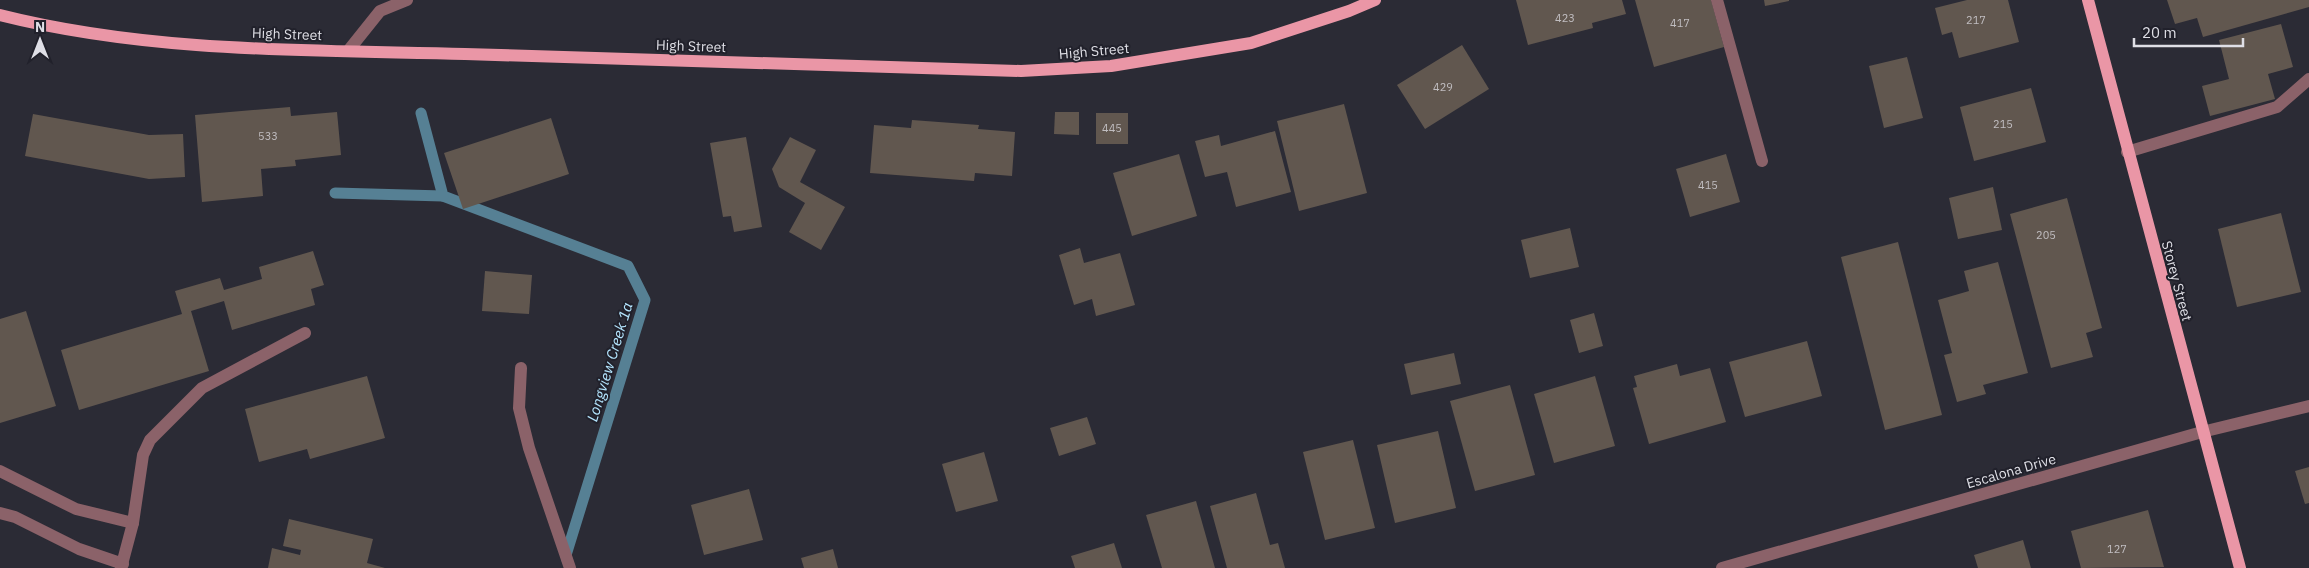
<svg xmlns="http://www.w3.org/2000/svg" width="2309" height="568" viewBox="0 0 2309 568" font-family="'IBM Plex Sans',sans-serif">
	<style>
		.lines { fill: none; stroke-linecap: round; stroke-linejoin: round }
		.stream { stroke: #568094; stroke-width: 11 }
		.building { fill: #61574f }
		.minor { stroke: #8b6269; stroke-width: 12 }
		.major { stroke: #ea96a6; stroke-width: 12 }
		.labels { text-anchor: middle; stroke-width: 4; stroke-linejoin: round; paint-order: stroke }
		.number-label { font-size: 11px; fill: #c0bdc0 }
		.street-label { font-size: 14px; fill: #dfdfe6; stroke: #21212b }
		.water-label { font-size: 15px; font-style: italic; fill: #b4e5fe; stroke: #21212b }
	</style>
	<rect width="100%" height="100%" fill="#2b2b35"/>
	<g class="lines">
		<g class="stream">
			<path d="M421,113l22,83 185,70 17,34 -79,255 1,5"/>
			<path d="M335,193l108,3"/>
		</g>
	</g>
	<g class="building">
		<path d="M1516,0h106l4,14 -34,9 1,5 -65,17z"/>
		<path d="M1635,0h76l13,47 -70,20z"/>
		<path d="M1764,0h25v1l-24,5z"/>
		<path d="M1967,0h41l11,42 -60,16 -7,-26 -10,3 -7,-27z"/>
		<path d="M2167,0h142v7l-106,30 -6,-19 -22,6z"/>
		<path d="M2281,24l12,43 -25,7 7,25 -65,17 -8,-30 27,-7 -10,-39z"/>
		<path d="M1462,45l27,44 -64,40 -28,-44z"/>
		<path d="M1907,57l16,61 -39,10 -15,-62z"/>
		<path d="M2031,88l15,54 -72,19 -14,-54z"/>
		<path d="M1344,104l23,89 -68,18 -22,-90z"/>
		<path d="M290,107l1,9 46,-4 4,43 -46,5 1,6 -35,3 2,27 -61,6 -7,-87z"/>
		<path d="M1055,112h24v23l-25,-1z"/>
		<rect x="1096" y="113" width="32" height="31"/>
		<path d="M33,114l116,21 34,-1 2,43 -36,2 -124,-23z"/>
		<path d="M551,118l18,56 -106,35 -19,-56z"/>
		<path d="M912,120l67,5 -1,4 37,3 -3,44 -37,-3 -1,8 -104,-8 4,-48 37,3z"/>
		<path d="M1275,131l16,61 -55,15 -9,-35 -22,5 -10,-36 24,-6 2,11z"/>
		<path d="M746,137l16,90 -28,5 -3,-16 -8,1 -13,-74z"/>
		<path d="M790,137l26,13 -16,32 45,25 -24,43 -32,-18 16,-29 -26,-16 -7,-18z"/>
		<path d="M1179,154l18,62 -65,20 -19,-63z"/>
		<path d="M1726,154l14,48 -50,15 -14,-48z"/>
		<path d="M1993,187l9,43 -44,9 -9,-41z"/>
		<path d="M2067,198l35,130 -16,5 7,24 -42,11 -41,-154z"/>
		<path d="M2281,213l20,79 -64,15 -19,-78z"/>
		<path d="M1570,228l9,39 -49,11 -9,-38z"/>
		<path d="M1898,242l44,173 -57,15 -44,-173z"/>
		<path d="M1080,248l4,15 36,-10 15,52 -39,11 -4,-17 -18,6 -15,-50z"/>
		<path d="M313,251l11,34 -13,4 4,16 -83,25 -8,-29 -33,10 18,60 -130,39 -18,-60 121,-36 -7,-23 45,-13 4,12 38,-11 -3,-12z"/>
		<path d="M1998,262l30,111 -45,12 3,9 -29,8 -13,-47 8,-2 -14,-53 31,-9 -5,-20z"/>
		<path d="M485,271l47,4 -3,39 -47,-3z"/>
		<path d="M26,311l30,95 -56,17v-104z"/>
		<path d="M1594,313l9,33 -24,7 -9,-33z"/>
		<path d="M1807,341l15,55 -77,21 -16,-55z"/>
		<path d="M1454,353l7,31 -50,11 -7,-31z"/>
		<path d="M1677,364l3,12 30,-8 16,54 -77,22 -16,-56 4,-1 -3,-11z"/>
		<path d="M367,376l18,62 -75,21 -3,-10 -48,13 -14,-53z"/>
		<path d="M1595,376l20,70 -61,17 -20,-69z"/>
		<path d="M1510,385l25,90 -60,16 -25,-90z"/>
		<path d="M1087,417l9,27 -37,12 -9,-28z"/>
		<path d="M1438,431l18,77 -61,15 -18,-78z"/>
		<path d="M1353,440l22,88 -50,12 -22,-88z"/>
		<path d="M984,452l14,49 -42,11 -14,-48z"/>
		<path d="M2309,467v36l-4,1 -10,-33z"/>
		<path d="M749,489l14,51 -59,15 -13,-50z"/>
		<path d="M1256,493l14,52 8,-2 7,25h-58l-17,-62z"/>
		<path d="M1196,501l19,67h-53l-16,-53z"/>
		<path d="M2148,510l16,57 -83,1 -10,-37z"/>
		<path d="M289,519l84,20 -6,24 18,5h-117l4,-20 28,7 1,-5 -18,-4z"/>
		<path d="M2023,540l8,28h-53l-4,-13z"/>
		<path d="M1114,543l8,25h-47l-4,-12z"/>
		<path d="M833,549l5,19h-34l-3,-10z"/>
	</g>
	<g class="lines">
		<g class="minor">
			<path d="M1717,0l45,161"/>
			<path d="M348,51l32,-40 27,-11"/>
			<path d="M2127,152l150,-45 32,-28"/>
			<path d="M521,368l-2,40 10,40 41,120"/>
			<path d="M0,471l76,38 57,14"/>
			<path d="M0,513l15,4 64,32 44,15"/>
			<path d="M121,568l12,-45 10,-68 7,-15 52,-52 103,-55"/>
			<path d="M1722,568l480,-136 107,-26"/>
		</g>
		<g class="major">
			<path d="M2088,0l152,568"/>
			<path d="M0,15c150,38 311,35 465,39 186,5 371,12 556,17l90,-5 140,-23 98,-32 26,-11"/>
		</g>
	</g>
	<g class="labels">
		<g class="number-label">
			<text x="1565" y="22">423</text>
			<text x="1976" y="24">217</text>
			<text x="1680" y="27">417</text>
			<text x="1443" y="91">429</text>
			<text x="2003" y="128">215</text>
			<text x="1112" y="132">445</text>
			<text x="268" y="140">533</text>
			<text x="1708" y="189">415</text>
			<text x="2046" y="239">205</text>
			<text x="2117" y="553">127</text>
		</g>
		<g class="street-label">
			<text transform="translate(287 34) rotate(2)" y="5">High Street</text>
			<text transform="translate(691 46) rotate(2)" y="5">High Street</text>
			<text transform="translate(1094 51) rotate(-5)" y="5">High Street</text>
			<text transform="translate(2177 281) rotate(75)" y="5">Storey Street</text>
			<text transform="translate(2011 471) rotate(-16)" y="5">Escalona Drive</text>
		</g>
		<g class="water-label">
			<text transform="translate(610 362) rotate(-73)" y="5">Longview Creek 1a</text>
		</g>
	</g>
	<g transform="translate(40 40)" stroke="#21212b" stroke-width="4" paint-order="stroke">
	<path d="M0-4L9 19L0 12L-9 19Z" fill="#dfdfe6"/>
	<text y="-8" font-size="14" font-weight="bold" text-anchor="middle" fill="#dfdfe6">N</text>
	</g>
	<path d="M2134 38v8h109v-8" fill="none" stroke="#dfdfe6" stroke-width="2.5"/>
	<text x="2142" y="38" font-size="15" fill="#dfdfe6" stroke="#21212b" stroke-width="4" paint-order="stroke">20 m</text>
</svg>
